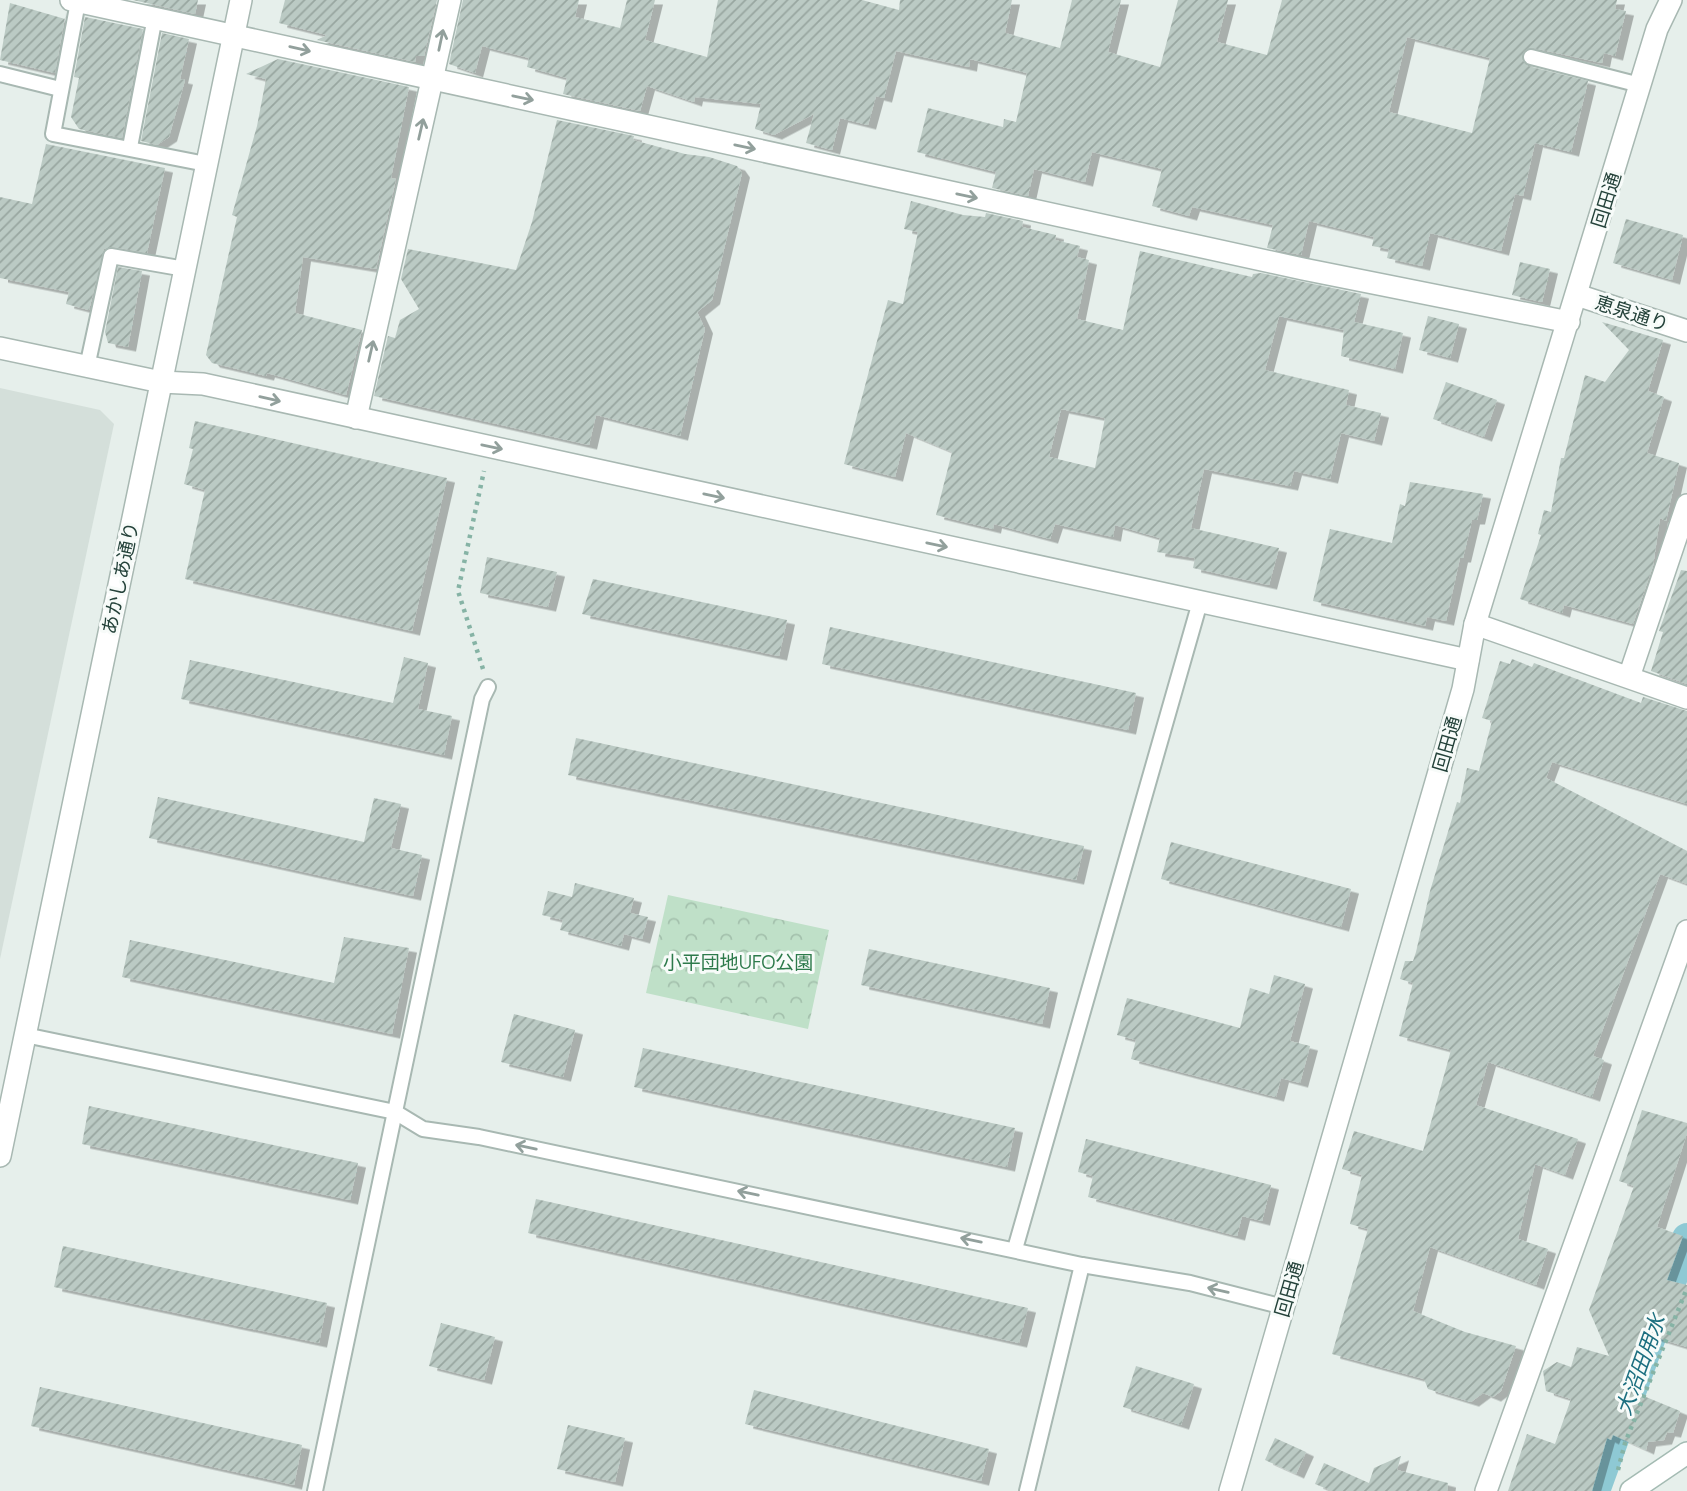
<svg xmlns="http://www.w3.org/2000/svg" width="1687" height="1491" viewBox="0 0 1687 1491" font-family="Manrope,'Noto Sans JP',sans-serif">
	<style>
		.built { fill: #d4dfda }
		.park { fill: url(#park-crowns) }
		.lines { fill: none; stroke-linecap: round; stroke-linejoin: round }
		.canal { stroke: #8ec9d4; stroke-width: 30 }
		.building { fill: url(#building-hatch); fill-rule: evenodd; filter: url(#shadow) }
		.service-casing { stroke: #a8b8b2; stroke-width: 18 }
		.minor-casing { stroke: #a8b8b2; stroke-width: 24 }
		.tertiary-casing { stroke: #a8b8b2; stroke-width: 24 }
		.secondary-casing { stroke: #a4bbb3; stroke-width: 24 }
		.path { stroke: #86b3a5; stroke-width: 4.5; stroke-dasharray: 3.5 5; stroke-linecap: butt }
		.service { stroke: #fff; stroke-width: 14 }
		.minor { stroke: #fff; stroke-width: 21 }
		.tertiary { stroke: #fff; stroke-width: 21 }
		.secondary { stroke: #fff; stroke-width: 21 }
		.oneway { stroke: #92a09c }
		.labels { text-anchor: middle; stroke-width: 6; stroke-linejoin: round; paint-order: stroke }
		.street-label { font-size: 19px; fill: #24423a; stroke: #f7fbf9 }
		.park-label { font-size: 19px; fill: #2d7a4b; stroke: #f7fbf9 }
		.water-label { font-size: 21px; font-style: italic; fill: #1c6f80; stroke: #f7fbf9 }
	</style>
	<defs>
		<pattern id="park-crowns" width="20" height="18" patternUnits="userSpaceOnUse" patternTransform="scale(1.75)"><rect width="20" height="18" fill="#bfe0c8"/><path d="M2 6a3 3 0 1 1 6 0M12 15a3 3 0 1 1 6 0" fill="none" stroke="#a4c1ad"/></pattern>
		<pattern id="building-hatch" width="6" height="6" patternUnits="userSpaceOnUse" patternTransform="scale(1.75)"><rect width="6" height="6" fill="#bbcac4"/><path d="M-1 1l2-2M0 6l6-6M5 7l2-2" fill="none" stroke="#98a6a0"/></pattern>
		<filter id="shadow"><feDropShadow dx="8" dy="4.5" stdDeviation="0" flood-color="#0004"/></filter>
	</defs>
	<rect width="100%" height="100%" fill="#e6efeb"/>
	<path class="built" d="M0,388l100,22 14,14 -114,535z"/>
	<path class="park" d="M668,895l161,35 -21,99 -162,-36z"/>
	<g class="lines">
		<path class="canal" d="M1595,1491l92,-253"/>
	</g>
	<g class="building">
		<path d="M133,0h65l-3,14z"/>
		<path d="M285,0h152l-13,56h-8l-1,6 -98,-22 10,-5 -48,-12z"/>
		<path d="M463,0h116l-4,17 45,11 7,-28h28l-10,40 62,17 11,-57h144l37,10 1,-10h112l-7,33 55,15 12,-48h49l-13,52 52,15 18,-67h50l-11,42 50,13 15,-55h335l-2,9 11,2 -11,45 -11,-3 -2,10 -69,-15 -9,3 -2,9 6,6 60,15 -17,71 -36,-9 -12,53 -8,-2 -14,57 -71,-18 -8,33 -35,-8 2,-9 -17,-3 2,-9 -65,-16 -8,34 -34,-7 6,-23 -81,-18 -3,9 -37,-10 10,-37 -70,-17 -7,30 -51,-13 -6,27 -36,-8 4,-16 -79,-20 11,-44 75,19 1,-8 12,3 11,-49 -57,-14 -1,8 -73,-16 -12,47 -8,-2 -8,29 -28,-7 -8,32 -26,-7 8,-29 -40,21 -19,-6 6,-25 -66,-7 -1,5 -47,-16 -7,25 -77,-17 4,-16 -40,-11 2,-9 -47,-12 -7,27 -26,-9zM1407,37l83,21 -18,75 -83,-21z"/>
		<path d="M10,3l55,16 1,-7 -11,61 -55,-13z"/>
		<path d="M85,17l58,12 -21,109 -43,-9 -8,-12 8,-39 -5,-1z"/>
		<path d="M162,33l27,6 -9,40 5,1 -16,57 -12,8 -16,-4z"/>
		<path d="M278,59l131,28 -18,91 5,1 -20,90 -73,-12 -8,56 67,17 -16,65 -79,-22 -1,3 -54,-13 -6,-8 31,-138 -5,-2 25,-89 9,-47 -20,-5z"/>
		<path d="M557,120l77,16 -1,4 52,14 24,3 28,9 5,7 -30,127 -15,12 8,17 -25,107 -84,-21 -7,30 -215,-49 14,-60 7,2 5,-18 19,-11 -18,-30 7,-30 108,21 16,-48z"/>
		<path d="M46,144l119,24 -18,85 -34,-6 -9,2 -15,61 -23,-6 3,-12 -69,-14v-81l32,7z"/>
		<path d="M911,201l52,14 22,2 1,-4 37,8 -1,6 34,8 -1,5 25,6 -3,11 12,3 -12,59 46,11 17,-79 112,26 1,-3 8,-1 100,21 -7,28 49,11 -8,36 -54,-13 3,-26 -65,-14 -14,54 84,20 -3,15 35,8 -7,28 -33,-8 -11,46 -36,-8 -4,15 -86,-17 -13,59 88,20 -10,37 -76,-17 2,-10 -38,-6 3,-14 -45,-13 -2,12 -58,-13 -5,15 -56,-15 -1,5 -57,-14 16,-63 -46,-19 -11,44 -51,-13 44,-164 15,4 15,-72 -14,-3zM1061,409l44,9 -10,50 -46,-11z"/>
		<path d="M1626,219l57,16 -11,45 -59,-17z"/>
		<path d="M1520,262l30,7 -8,33 -30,-7z"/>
		<path d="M118,267l24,4 -14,76 -20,-4 -3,-11z"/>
		<path d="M1428,316l31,8 -9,34 -31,-8z"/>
		<path d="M1602,322l61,18 -15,51 16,6 -17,56 32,10 -13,58 -6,-3 -7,48 -20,58 -69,-19 -2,8 -42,-14 21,-64 -3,-1 6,-24 7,2 10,-54h3l21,-83 20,7 24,-32z"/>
		<path d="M1446,382l51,18 -13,37 -51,-18z"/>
		<path d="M195,421l252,57 -35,153 -227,-52 20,-89 -21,-6 9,-35 -4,-1z"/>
		<path d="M1410,482l73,12 -6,26h-5l-9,38h-3l-14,63 -19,-4 -2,9 -112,-25 17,-72 62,14 8,-39 5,2z"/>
		<path d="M487,557l70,15 -9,35 -68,-14z"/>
		<path d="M1681,570l6,1v113l-36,-13 12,-39 -4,-1z"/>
		<path d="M593,579l194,41 -8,36 -197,-42z"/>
		<path d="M830,627l306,66 -8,37 -306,-66z"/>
		<path d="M404,657l24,6 -10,46 34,7 -8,39 -263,-56 9,-39 203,43z"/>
		<path d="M1512,659l20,8 2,-4 107,40 2,-6 44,14v93l-135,-42 -6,16 141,73v33l-27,-10 -67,182 11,4 -12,37 -104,-35 -12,43 102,34 -13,36 -30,-11 -17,75 30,10 -12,36 -106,-38 -17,64 52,21 51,14 -15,45 -8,6 -10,-4 -12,9 -43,-13 -4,-10 -92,-25 36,-125 -18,-5 12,-49 -20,-6 12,-38 69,20 28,-101 -52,-14 14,-53 -13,-4 5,-18h8l3,-9 14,-61 27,-89 3,1 7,-35 12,3 13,-50 -10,-3 18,-57 10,3z"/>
		<path d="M576,738l508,108 -8,34 -508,-105z"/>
		<path d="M158,797l206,45 10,-44 27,6 -10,44 31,7 -9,41 -264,-58z"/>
		<path d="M1171,842l180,47 -10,38 -180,-48z"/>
		<path d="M575,883l59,15 -4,15 18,4 -6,22 -18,-5 -3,12 -61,-16 3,-10 -21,-5 6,-24 24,6z"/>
		<path d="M344,937l65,11 -17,86 -270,-57 8,-37 204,43z"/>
		<path d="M869,949l181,39 -8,36 -181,-39z"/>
		<path d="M1274,975l31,9 -15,57 20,5 -10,37 -19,-5 -5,19 -145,-38 5,-19 -19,-5 10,-37 113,30 10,-40 19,6z"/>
		<path d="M514,1014l61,16 -12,47 -62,-15z"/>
		<path d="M643,1048l372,80 -8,39 -373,-80z"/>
		<path d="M89,1106l269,57 -8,37 -268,-56z"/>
		<path d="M1642,1110l45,13v10l-30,94 26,9 -16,44 20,5v62l-40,-12 -18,55 51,21 -7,22 -6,-1 -3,8 -16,2 -2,8 -33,-15 -2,5 -4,-2 -15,53h-84l19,-57 28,10 16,-45 -25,-8 -3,-20 14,-9 14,5 6,-20 32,9 -20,-46 45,-124 -15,-5z"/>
		<path d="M1086,1139l185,46 -9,36 -20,-5 -5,20 -149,-39 5,-21 -15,-4z"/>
		<path d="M536,1199l492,109 -9,35 -491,-110z"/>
		<path d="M63,1246l264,57 -8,40 -265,-56z"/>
		<path d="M441,1323l54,14 -11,43 -55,-14z"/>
		<path d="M1136,1366l58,18 -13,41 -58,-18z"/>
		<path d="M40,1387l262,58 -8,40 -263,-59z"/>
		<path d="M754,1390l235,59 -8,32 -236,-57z"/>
		<path d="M568,1425l57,13 -10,44 -58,-13z"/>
		<path d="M1275,1438l31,14 -10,22 -31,-14z"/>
		<path d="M1401,1456l-4,14 51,13 -1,8h-115l-17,-7 9,-21 45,20 5,-15z"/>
	</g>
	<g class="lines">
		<g class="service-casing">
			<g id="service">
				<path d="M78,2l-25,132 153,30"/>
				<path d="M1531,57l109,28"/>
				<path d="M0,74l60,15"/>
				<path d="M130,147l25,-130"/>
				<path d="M87,367l24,-111 74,13"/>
				<path d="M25,1035l370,77 28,17 56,8 603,128 108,18 94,24"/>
				<path d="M1015,1249l185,-647"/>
				<path d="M315,1491l167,-792 6,-12"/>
				<path d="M1027,1491l55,-226"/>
			</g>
		</g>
		<g class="minor-casing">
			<g id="minor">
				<path d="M71,0l1232,269 266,53"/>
				<path d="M1577,295l110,36"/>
				<path d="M161,382l42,2 1265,276"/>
				<path d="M356,418l94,-418"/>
				<path d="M1475,624l212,74"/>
				<path d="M1629,677l58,-172"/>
				<path d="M1486,1491l201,-560"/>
			</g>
		</g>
		<g class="tertiary-casing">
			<g id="tertiary">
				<path d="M0,348l161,34"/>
				<path d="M0,1156l241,-1156"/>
				<path d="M1230,1491l233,-802 12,-65 182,-595 14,-29"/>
			</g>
		</g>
		<g class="secondary-casing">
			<path id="secondary" d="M1631,1491l56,-38"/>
		</g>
		<g class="path">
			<path d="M483,669l-25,-78 26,-120"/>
			<path d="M1618,1470l7,-27 62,-155"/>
		</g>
		<use href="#service" class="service"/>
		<use href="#minor" class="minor"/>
		<use href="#tertiary" class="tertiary"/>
		<use href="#secondary" class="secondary"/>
	</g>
	<defs><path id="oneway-shaft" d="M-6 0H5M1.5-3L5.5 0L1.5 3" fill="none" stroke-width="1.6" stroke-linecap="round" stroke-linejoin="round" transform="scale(1.75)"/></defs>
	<g class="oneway">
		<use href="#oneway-shaft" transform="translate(441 40) rotate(-78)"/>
		<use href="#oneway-shaft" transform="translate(300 49) rotate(13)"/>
		<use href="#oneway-shaft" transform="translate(523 98) rotate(12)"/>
		<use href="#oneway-shaft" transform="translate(421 129) rotate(-77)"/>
		<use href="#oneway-shaft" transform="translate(745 147) rotate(12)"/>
		<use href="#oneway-shaft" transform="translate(967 196) rotate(12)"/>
		<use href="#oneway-shaft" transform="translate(371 351) rotate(-77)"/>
		<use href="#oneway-shaft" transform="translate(270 399) rotate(13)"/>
		<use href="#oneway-shaft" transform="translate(492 447) rotate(12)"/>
		<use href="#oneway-shaft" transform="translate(714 496) rotate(12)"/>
		<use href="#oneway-shaft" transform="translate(937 545) rotate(12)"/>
		<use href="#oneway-shaft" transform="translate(526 1147) rotate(-168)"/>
		<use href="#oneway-shaft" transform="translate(748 1193) rotate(-168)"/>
		<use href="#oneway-shaft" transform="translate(971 1240) rotate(-168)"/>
		<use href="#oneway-shaft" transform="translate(1218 1290) rotate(-167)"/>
	</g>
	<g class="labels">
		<g class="street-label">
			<text transform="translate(1606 200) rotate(-73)" y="7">回田通</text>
			<text transform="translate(1632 313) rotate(18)" y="7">恵泉通り</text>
			<text transform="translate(120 578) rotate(-78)" y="7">あかしあ通り</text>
			<text transform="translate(1447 744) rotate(-74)" y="7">回田通</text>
			<text transform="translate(1289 1289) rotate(-74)" y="7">回田通</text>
		</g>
		<g class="park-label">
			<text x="738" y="969">小平団地UFO公園</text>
		</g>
		<g class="water-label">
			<text transform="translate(1641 1365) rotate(-70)" y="7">大沼田用水</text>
		</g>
	</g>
</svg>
